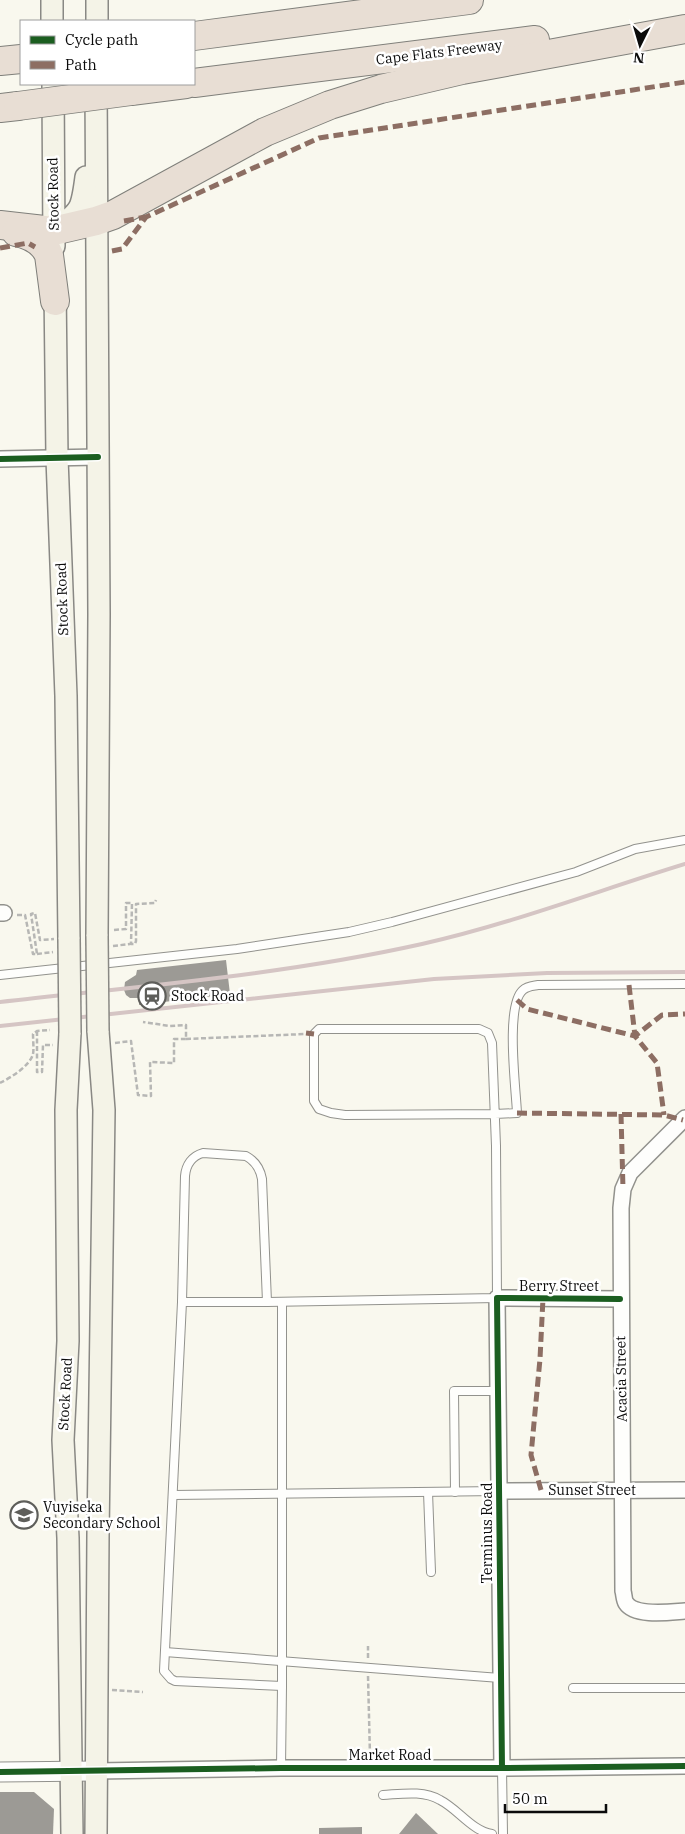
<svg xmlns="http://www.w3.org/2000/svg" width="685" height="1834" viewBox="0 0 685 1834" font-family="'IBM Plex Serif',serif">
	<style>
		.building { fill: #9c9a95 }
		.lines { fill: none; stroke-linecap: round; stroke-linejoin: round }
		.service-casing { stroke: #92928d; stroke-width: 10 }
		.minor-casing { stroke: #92928d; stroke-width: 18 }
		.tertiary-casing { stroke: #92928d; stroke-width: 21 }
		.secondary-casing { stroke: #898884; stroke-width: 24 }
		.motorway-casing { stroke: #7f7f7a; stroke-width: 30 }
		.path { stroke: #b7b7b5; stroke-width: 2.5; stroke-dasharray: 5 2.5; stroke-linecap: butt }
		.service { stroke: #fefefc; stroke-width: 8 }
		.minor { stroke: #fefefc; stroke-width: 15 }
		.tertiary { stroke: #fefefc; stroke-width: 19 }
		.secondary { stroke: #f4f3e7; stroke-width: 21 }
		.motorway { stroke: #e8ded4; stroke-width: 28 }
		.rail { stroke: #d5c5c4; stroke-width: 4 }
		.secondary-bridge-casing { stroke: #898884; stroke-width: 24; stroke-linecap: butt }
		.motorway-bridge-casing { stroke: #7f7f7a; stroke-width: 30; stroke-linecap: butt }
		.secondary-bridge { stroke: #f4f3e7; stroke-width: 21 }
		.motorway-bridge { stroke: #e8ded4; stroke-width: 28 }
		.quiet { stroke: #8d6e63; stroke-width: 5; stroke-dasharray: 10 5; stroke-linecap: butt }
		.cycleway-casing { stroke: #fff; stroke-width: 9 }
		.cycleway { stroke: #1b5e20; stroke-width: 6 }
		.labels { text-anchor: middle; stroke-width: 5; stroke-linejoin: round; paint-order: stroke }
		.street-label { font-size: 14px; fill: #0b0b0b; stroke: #fff }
		.poi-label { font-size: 14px; fill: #0b0b0b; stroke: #fff; text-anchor: start }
	</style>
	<rect width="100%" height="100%" fill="#f9f8ee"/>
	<g class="building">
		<path d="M226,960l4,34 -91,11v-7h-9l-4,-3 -2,-5 1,-8 11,-7 1,-5z"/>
		<path d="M0,1792h34l20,17 -1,25h-53z"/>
		<path d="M416,1813l22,21h-39z"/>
		<path d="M362,1827v7h-43v-6z"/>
	</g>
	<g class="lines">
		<g class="service-casing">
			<g id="service">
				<path d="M0,975l237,-26 112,-17 43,-10 184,-50 59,-23 50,-9"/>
				<path d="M182,1302h85l230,-4 -1,-152 -4,-103 -4,-10 -9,-4h-160l-5,5v67l5,8 12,4 14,2 150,-1 22,-1c-1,-24 -12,-108 6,-123 4,-4 9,-4 15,-5l147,-1"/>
				<path d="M267,1302l-5,-123c-2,-11 -7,-18 -16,-23l-43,-3c-11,3 -17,12 -18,23l-3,126 -18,369 7,8 4,2 107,5"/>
				<path d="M428,1492l3,80"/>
				<path d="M455,1492l-1,-101h44"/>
				<path d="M173,1495l326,-4"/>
				<path d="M165,1652l335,26"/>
				<path d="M573,1688h112"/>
				<path d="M281,1768l1,-82v-384"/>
				<path d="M502,1768l1,66"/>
				<path d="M383,1795c18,-1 40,-5 57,5 18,9 32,31 52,34"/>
			</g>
		</g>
		<g class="minor-casing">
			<g id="minor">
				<path d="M0,459l98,-2"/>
				<path d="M0,913h4"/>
				<path d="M685,1118l-55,55 -7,16 -2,19 2,383c1,3 1,9 3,12 9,14 44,9 59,8"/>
				<path d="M499,1491l186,-1"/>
				<path d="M502,1768l-5,-470 123,1"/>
				<path d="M96,1771l185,-3h221l183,-2"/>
			</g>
		</g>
		<g class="tertiary-casing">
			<path id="tertiary" d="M0,1772l96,-1"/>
		</g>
		<g class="secondary-casing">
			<g id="secondary">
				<path d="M52,0v21"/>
				<path d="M97,21v-21"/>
				<path d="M53,84l1,162"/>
				<path d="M96,84l3,530 -2,322"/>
				<path d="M56,229c26,-18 26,-21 30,-52"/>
				<path d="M55,287l2,171 9,238 3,243"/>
				<path d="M70,1033l-4,77 2,231 -5,99 5,98 4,296"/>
				<path d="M96,1834l2,-299 6,-425 -6,-79"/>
			</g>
		</g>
		<g class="motorway-casing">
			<g id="motorway">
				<path d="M194,36l275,-36"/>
				<path d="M0,61l21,-2"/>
				<path d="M194,83l341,-43"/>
				<path d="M131,91l55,-7"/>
				<path d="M0,108l18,-2"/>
				<path d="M0,225l53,6 43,-10 17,-6 152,-83 65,-27 51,-16 81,-19 223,-41"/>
				<path d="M16,232c15,3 27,9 33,23l6,46"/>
			</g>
		</g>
		<g class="path">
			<path d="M17,915h8l8,39h4l-6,-40 4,-1 5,27 14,-1"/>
			<path d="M114,930l12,-1v-26h6l-1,41h4l1,-3v-37l19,-1 1,-3"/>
			<path d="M113,946l17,-2"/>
			<path d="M37,954l16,-2"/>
			<path d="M37,1031v41h5l1,-27h10"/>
			<path d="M186,1039l119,-5"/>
			<path d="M115,1043l16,-2 7,54 13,1 -1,-34 24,1v-24h12v-14l-16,1 -27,-4"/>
			<path d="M0,1083c10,-5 30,-17 33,-29 1,-5 0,-14 0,-20l4,-3 13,-1"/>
			<path d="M368,1658v-12"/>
			<path d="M368,1676l2,80"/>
			<path d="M112,1690l31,2"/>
		</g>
		<use href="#service" class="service"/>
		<use href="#minor" class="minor"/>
		<use href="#tertiary" class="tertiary"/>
		<use href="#secondary" class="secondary"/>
		<use href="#motorway" class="motorway"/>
		<g class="rail">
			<path d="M0,1002c141,-16 283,-27 422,-58 89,-20 175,-53 263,-80"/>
			<path d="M0,1026l434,-47 113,-6 138,-1"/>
		</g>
		<g class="secondary-bridge-casing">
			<g id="secondary-bridge">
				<path d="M97,936l1,95"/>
				<path d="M69,939l1,94"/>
			</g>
		</g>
		<g class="motorway-bridge-casing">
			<path id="motorway-bridge" d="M18,106l113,-15"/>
		</g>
		<use href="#secondary-bridge" class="secondary-bridge"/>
		<use href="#motorway-bridge" class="motorway-bridge"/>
		<g class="quiet">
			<path d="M124,221l22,-4"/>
			<path d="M0,248l28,-5 7,4"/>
			<path d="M112,251l10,-2 24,-32 173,-79 366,-56"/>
			<path d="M629,985l6,51 22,27 7,52"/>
			<path d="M517,1000l10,9 108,27 27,-21 23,-1"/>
			<path d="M306,1033l8,1"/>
			<path d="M517,1113l147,2 19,5"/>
			<path d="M621,1114l2,75"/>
			<path d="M541,1490l-10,-35 9,-96 3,-61"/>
		</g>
		<g class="cycleway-casing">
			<g id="cycleway">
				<path d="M0,459l98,-2"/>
				<path d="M502,1768l-5,-470 123,1"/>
				<path d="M0,1772l281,-4h221l183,-2"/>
			</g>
		</g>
		<use href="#cycleway" class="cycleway"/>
	</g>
	<defs>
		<g id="station-ring" transform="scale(1.4375)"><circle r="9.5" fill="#fff" stroke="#5e5e5a" stroke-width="1.5"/><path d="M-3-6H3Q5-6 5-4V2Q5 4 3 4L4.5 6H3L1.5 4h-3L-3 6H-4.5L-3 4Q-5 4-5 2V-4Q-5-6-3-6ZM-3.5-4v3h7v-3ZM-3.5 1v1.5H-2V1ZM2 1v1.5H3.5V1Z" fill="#5e5e5a"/></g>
		<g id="school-ring" transform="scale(1.4375)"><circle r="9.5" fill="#fff" stroke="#5e5e5a" stroke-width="1.5"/><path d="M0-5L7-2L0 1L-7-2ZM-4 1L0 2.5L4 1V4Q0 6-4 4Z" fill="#5e5e5a"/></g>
	</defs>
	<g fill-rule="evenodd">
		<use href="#station-ring" x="152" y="996"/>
		<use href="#school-ring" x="24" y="1515"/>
	</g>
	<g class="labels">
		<g class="street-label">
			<text transform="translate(439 52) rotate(-7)" y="5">Cape Flats Freeway</text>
			<text transform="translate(53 194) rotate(-91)" y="5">Stock Road</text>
			<text transform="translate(62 599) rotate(-92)" y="5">Stock Road</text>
			<text x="559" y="1291">Berry Street</text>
			<text transform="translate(621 1379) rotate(-91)" y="5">Acacia Street</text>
			<text transform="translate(65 1394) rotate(-87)" y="5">Stock Road</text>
			<text x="592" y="1495">Sunset Street</text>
			<text transform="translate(487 1533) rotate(-90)" y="5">Terminus Road</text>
			<text x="390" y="1760">Market Road</text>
		</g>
		<g class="poi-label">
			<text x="171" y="1001">Stock Road</text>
			<text x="43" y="1512">Vuyiseka<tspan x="43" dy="16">Secondary School</tspan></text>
		</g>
	</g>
	<rect x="20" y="20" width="175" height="65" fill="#ffffff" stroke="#9d9d9d"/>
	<rect x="30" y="36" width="25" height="8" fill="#1b5e20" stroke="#9d9d9d"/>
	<text x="65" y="45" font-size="15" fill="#0b0b0b">Cycle path</text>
	<rect x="30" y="61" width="25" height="8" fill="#8d6e63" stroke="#9d9d9d"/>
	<text x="65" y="70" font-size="15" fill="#0b0b0b">Path</text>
	<g transform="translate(640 45) rotate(185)" stroke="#ffffff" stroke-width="4" paint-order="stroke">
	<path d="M0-4L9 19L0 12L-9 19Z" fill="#0b0b0b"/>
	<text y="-8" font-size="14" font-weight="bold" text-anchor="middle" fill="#0b0b0b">N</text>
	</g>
	<path d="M505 1804v8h101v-8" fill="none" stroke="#0b0b0b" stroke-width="2.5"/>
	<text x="512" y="1804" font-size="15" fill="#0b0b0b" stroke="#ffffff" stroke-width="4" paint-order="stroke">50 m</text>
</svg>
